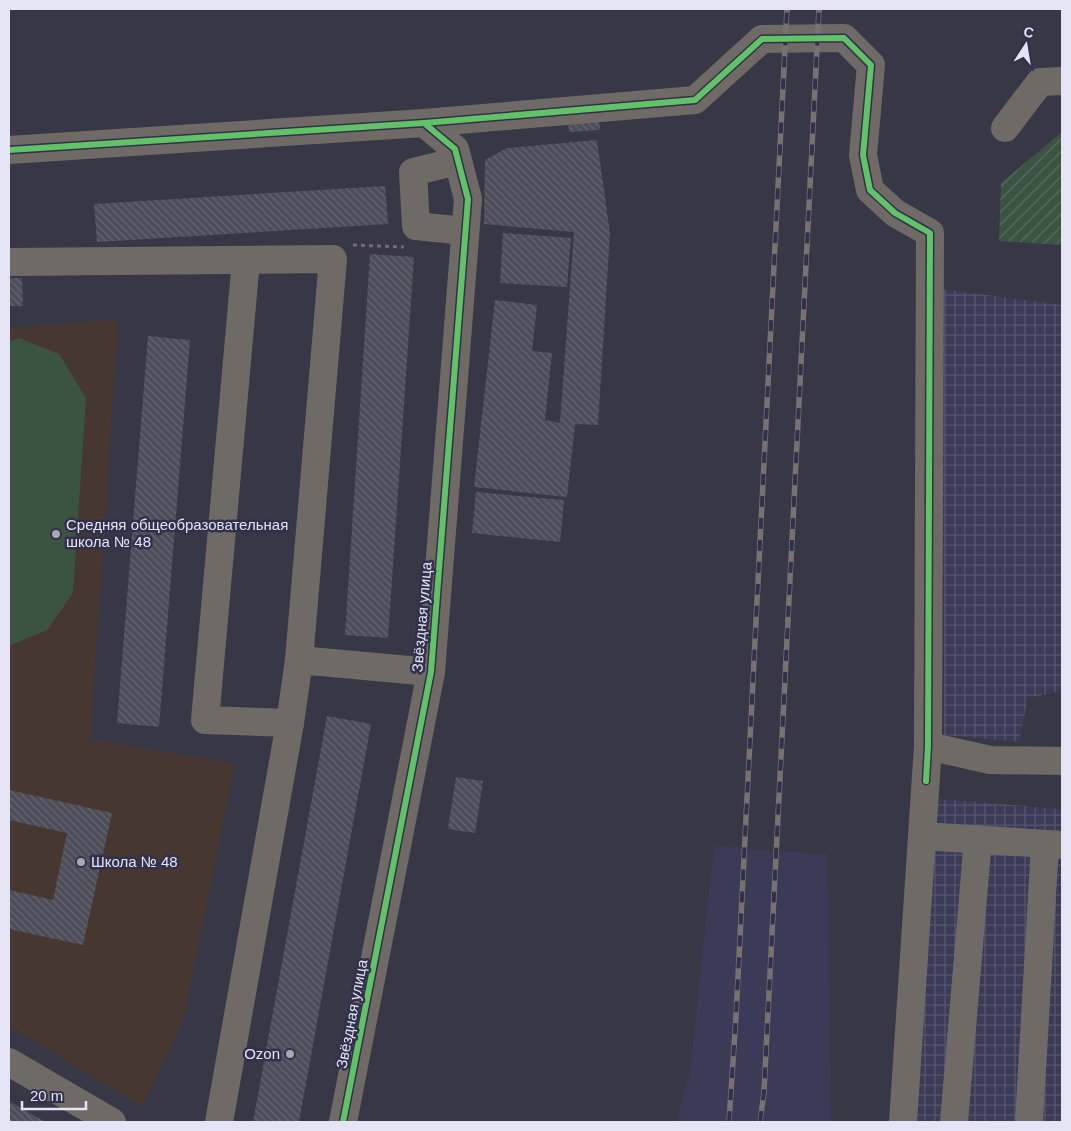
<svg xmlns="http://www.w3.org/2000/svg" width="1071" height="1131" viewBox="0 0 1071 1131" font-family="Arial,sans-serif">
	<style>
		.industrial { fill: url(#industrial-grid) }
		.education { fill: #473731 }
		.built { fill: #3b3a57 }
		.garden { fill: url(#garden-furrows) }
		.pitch { fill: #3b5442 }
		.building { fill: url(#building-back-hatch) }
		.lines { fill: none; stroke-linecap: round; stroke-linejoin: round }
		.path { stroke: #716d6c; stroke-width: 3; stroke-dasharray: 4 4; stroke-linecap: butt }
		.minor { stroke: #706a67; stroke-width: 28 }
		.rail-casing { stroke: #777271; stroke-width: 5.5 }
		.rail { stroke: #32314b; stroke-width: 4; stroke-dasharray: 11; stroke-linecap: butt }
		.cycleway-casing { stroke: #32314b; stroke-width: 9 }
		.cycleway { stroke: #61c268; stroke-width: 6 }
		.poi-dot { fill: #a8a7b7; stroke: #32314b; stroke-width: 2 }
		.labels { text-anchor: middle; stroke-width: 5; stroke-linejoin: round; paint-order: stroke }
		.poi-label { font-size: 15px; fill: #e4e4f5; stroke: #32314b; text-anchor: start }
		.street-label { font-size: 15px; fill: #e4e4f5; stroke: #32314b }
	</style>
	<defs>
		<pattern id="industrial-grid" width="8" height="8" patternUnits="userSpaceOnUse" patternTransform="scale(1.25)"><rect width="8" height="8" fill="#3b3a57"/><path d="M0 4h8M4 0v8" fill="none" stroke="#575670"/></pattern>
		<pattern id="garden-furrows" width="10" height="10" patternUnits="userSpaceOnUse" patternTransform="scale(1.25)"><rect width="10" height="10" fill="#3b5442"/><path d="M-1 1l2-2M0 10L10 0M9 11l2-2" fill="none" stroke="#576c5e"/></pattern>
		<pattern id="building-back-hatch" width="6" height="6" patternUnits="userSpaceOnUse" patternTransform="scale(1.25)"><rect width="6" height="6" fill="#4d4d59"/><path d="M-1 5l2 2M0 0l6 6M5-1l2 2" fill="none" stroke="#666671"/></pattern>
	</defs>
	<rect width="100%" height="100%" fill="#383745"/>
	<g class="industrial">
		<path d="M942,289l120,16v386l-34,7 -9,44 -75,-7z"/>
		<path d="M915,797l147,12v313h-166z"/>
	</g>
	<path class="education" d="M118,320l-28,420 144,24 -50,253 -42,90 -133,-82v-697z"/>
	<path class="built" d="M714,846l113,9 4,267h-155l14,-51z"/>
	<path class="garden" d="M1062,132v113l-63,-4 2,-58z"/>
	<path class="pitch" d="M19,338l40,16 27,44 -13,195 -26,37 -38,16v-304z"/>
	<g class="building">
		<path d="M599,119l1,11 -31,2 -1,-12z"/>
		<path d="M597,140l13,93 -12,192 -23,-1 -8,73 -93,-10 21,-187 42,5 -5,46 20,2 -7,67 15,3 14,-191 -90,-8 1,-64 22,-12z"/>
		<path d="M385,186l3,38 -291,18 -3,-38z"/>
		<path d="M503,233l68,5 -4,49 -67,-4z"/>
		<path d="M370,254l44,3 -26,381 -43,-3z"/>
		<path d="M9,278h13l1,28h-14z"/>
		<path d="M148,336l42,4 -31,387 -42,-4z"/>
		<path d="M476,492l88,8 -4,42 -88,-9z"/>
		<path d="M327,716l44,8 -72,398h-46z"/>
		<path d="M456,777l27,4 -8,52 -27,-4z"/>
		<path d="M9,790l103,23 -29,132 -74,-16v-39l44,10 14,-67 -58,-13z"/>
		<path d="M9,1101l36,21h-36z"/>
	</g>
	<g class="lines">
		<path class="path" d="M353,245l51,2"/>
		<g class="minor">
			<path d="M1005,128l35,-46 22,-1"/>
			<path d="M9,150l415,-27 271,-23 67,-61 82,-1 27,27 -8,90 7,35 25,23 35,20 -2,513 -25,376"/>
			<path d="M458,161l-45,11 3,54 49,5"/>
			<path d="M246,260l-41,460 85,3"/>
			<path d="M9,262l324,-3 -34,401 -9,63 -71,399"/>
			<path d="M299,660l132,12"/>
			<path d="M928,746l62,14 72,1"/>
			<path d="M923,836l139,9"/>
			<path d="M9,1062l103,60"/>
			<path d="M343,1122l88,-450 37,-473 -13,-50 -31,-26"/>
			<path d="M954,1122l24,-283"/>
			<path d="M1029,1122l16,-278"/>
		</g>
		<g class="rail-casing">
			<g id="rail">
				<path d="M729,1122l7,-106 51,-1007"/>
				<path d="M760,1122l4,-30 55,-1083"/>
			</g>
		</g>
		<use href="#rail" class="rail"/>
		<g class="cycleway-casing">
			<g id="cycleway">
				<path d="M9,150l415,-27 271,-23 67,-61 82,-1 27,27 -8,90 7,35 25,23 35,20 -2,513 -2,35"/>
				<path d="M343,1122l88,-450 37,-473 -13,-50 -31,-26"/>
			</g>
		</g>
		<use href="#cycleway" class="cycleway"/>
	</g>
	<g class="poi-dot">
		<circle cx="56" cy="534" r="5"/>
		<circle cx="81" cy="862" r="5"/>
		<circle cx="290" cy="1054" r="5"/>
	</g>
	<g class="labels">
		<g class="poi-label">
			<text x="66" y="530">Средняя общеобразовательная<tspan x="66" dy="17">школа № 48</tspan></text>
			<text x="91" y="867">Школа № 48</text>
			<text x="280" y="1059" text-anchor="end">Ozon</text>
		</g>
		<g class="street-label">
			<text transform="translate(422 617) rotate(-85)" y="5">Звёздная улица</text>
			<text transform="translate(352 1014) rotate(-79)" y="5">Звёздная улица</text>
		</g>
	</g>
	<rect width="1071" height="1131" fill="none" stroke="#e4e4f5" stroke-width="20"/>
	<g transform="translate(1026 45) rotate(12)" stroke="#32314b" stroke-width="4" paint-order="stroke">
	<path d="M0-4L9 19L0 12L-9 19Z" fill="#e4e4f5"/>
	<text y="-8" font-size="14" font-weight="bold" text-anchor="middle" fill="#e4e4f5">С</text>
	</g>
	<path d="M22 1101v8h64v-8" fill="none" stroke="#e4e4f5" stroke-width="2.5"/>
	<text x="30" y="1101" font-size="15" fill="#e4e4f5" stroke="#32314b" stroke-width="4" paint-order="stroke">20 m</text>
</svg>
